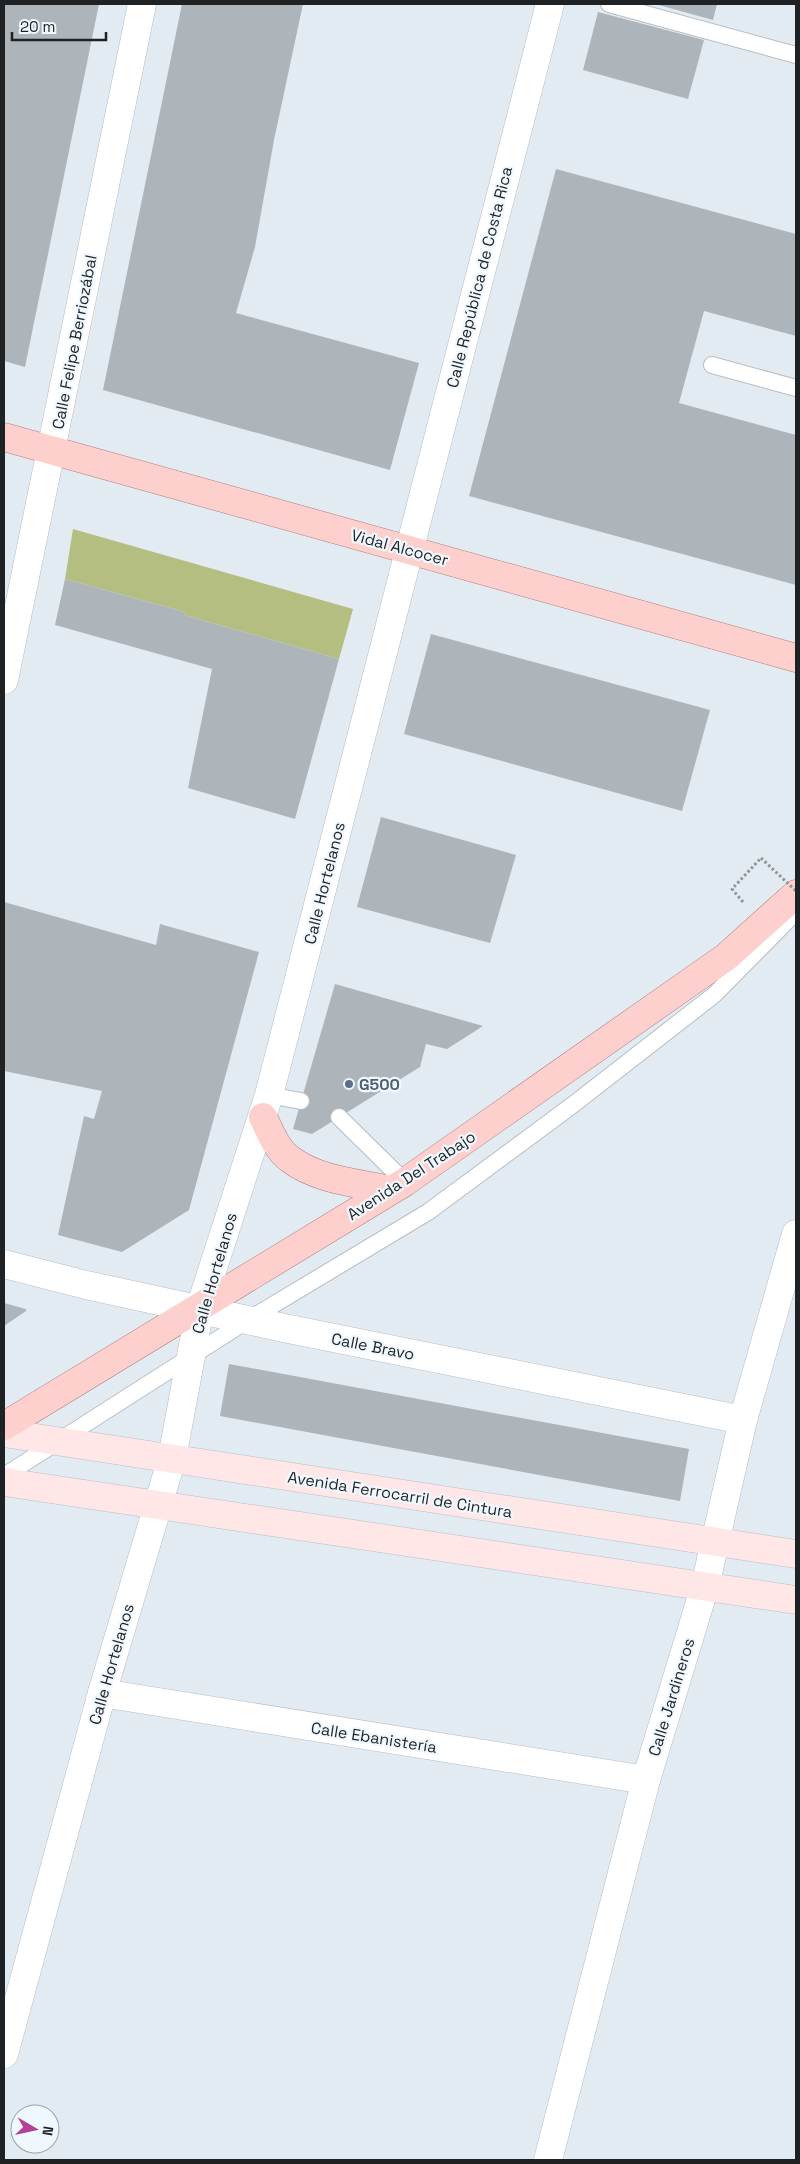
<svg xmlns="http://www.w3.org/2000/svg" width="800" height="2164" viewBox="0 0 800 2164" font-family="'Space Grotesk',sans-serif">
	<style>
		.green { fill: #b5be81 }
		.building { fill: #adb5bb }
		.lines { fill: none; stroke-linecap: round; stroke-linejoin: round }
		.lane-casing { stroke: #b6bec4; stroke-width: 18 }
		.street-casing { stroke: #b6bec4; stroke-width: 29 }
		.secondary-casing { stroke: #b6bec4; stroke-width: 29 }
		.primary-casing { stroke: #af7e7c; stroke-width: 29 }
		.path { stroke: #8e9498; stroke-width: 3; stroke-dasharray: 2.5 2.5; stroke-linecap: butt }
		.lane { stroke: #fff; stroke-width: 16 }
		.street { stroke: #fff; stroke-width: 28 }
		.secondary { stroke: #fee7e6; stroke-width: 28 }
		.primary { stroke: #fdd0cd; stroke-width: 28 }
		.path-bridge { stroke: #8e9498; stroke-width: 3; stroke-dasharray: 2.5 2.5; stroke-linecap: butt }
		.service-dot { fill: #5c6f8a; stroke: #f0f8ff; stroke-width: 2 }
		.labels { text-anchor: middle; stroke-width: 4.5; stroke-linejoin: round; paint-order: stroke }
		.street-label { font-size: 16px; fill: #1f2224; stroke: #f0f8ff }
		.service-label { font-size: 16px; font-weight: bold; fill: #4e5e75; stroke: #f0f8ff; text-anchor: start }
	</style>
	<rect width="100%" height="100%" fill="#e3ebf2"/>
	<path class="green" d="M73,529l280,80 -14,50 -155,-44 1,-3 -120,-33z"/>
	<g class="building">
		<path d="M4,4h95l-74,363 -21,-6z"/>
		<path d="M182,4h121l-29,136 -19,107 -19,66 183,50 -29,107 -287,-80z"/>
		<path d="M655,4h62l-4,16z"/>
		<path d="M598,12l106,28 -16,59 -105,-29z"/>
		<path d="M556,169l240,65v102l-92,-25 -25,92 117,32v150l-327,-89z"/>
		<path d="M65,579l120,33 -1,3 155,44 -44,160 -107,-31 24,-119 -157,-44z"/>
		<path d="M431,634l279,76 -28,101 -278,-77z"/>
		<path d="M381,817l135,38 -26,88 -133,-36z"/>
		<path d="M4,902l152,43 4,-21 99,28 -70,258 -67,42 -64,-17 26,-119 10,3 8,-28 -98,-20z"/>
		<path d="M335,984l148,42 -36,23 -21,-5 -6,23 -108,67 -19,-5z"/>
		<path d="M4,1303l22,6v2l-22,15z"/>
		<path d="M229,1364l460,85 -9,52 -460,-85z"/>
	</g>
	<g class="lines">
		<g class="lane-casing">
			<g id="lane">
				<path d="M609,4l187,51"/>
				<path d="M712,365l84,23"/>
				<path d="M269,1095l32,6"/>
				<path d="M339,1117l66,65"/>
				<path d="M4,1476l244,-156 180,-108 142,-105 144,-112 82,-83"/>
			</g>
		</g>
		<g class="street-casing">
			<g id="street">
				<path d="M4,680l138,-676"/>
				<path d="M4,1264l82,21 198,43 459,92"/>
				<path d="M102,1693l544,87"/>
				<path d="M4,2054l98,-361 70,-235 28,-150 69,-213 281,-1091"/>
				<path d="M548,2160l98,-380 59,-194 38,-166 53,-186"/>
			</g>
		</g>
		<g class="secondary-casing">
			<g id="secondary">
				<path d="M4,1433l792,121"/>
				<path d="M4,1482l792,118"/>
			</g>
		</g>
		<g class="primary-casing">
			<g id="primary">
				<path d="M4,437l792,221"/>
				<path d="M263,1117c7,14 13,32 27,42 27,21 68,24 100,31"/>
				<path d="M4,1426l401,-244 321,-225 70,-63"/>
			</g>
		</g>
		<path class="path" d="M743,902l-11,-13 29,-31"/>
		<use href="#lane" class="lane"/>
		<use href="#street" class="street"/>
		<use href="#secondary" class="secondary"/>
		<use href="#primary" class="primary"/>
		<path class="path-bridge" d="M761,858l35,33"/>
	</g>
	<circle class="service-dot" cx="349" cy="1084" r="5"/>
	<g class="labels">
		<g class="street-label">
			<text transform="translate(479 277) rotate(-76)" y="6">Calle República de Costa Rica</text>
			<text transform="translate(74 342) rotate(-79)" y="6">Calle Felipe Berriozábal</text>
			<text transform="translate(400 547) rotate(15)" y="6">Vidal Alcocer</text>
			<text transform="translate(324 883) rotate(-76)" y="6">Calle Hortelanos</text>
			<text transform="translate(411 1175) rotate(-33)" y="6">Avenida Del Trabajo</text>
			<text transform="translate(214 1273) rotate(-74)" y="6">Calle Hortelanos</text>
			<text transform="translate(373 1346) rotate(11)" y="6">Calle Bravo</text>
			<text transform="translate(400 1494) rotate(9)" y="6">Avenida Ferrocarril de Cintura</text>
			<text transform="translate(111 1664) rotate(-74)" y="6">Calle Hortelanos</text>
			<text transform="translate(671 1697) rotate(-73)" y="6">Calle Jardineros</text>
			<text transform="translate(374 1737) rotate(9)" y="6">Calle Ebanistería</text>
		</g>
		<g class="service-label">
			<text x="359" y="1090">G500</text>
		</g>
	</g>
	<rect width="800" height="2164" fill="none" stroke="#1f2224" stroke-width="10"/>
	<g transform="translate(35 2129) rotate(99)"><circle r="24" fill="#f0f8ff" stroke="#9ca2a7"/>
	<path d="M0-4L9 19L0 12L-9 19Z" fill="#b3409b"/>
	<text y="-8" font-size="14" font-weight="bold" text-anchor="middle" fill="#1f2224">N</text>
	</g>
	<path d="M12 32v8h94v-8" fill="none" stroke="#1f2224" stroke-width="2.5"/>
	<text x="20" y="32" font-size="15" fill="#1f2224" stroke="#f0f8ff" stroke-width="4" paint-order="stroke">20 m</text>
</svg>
